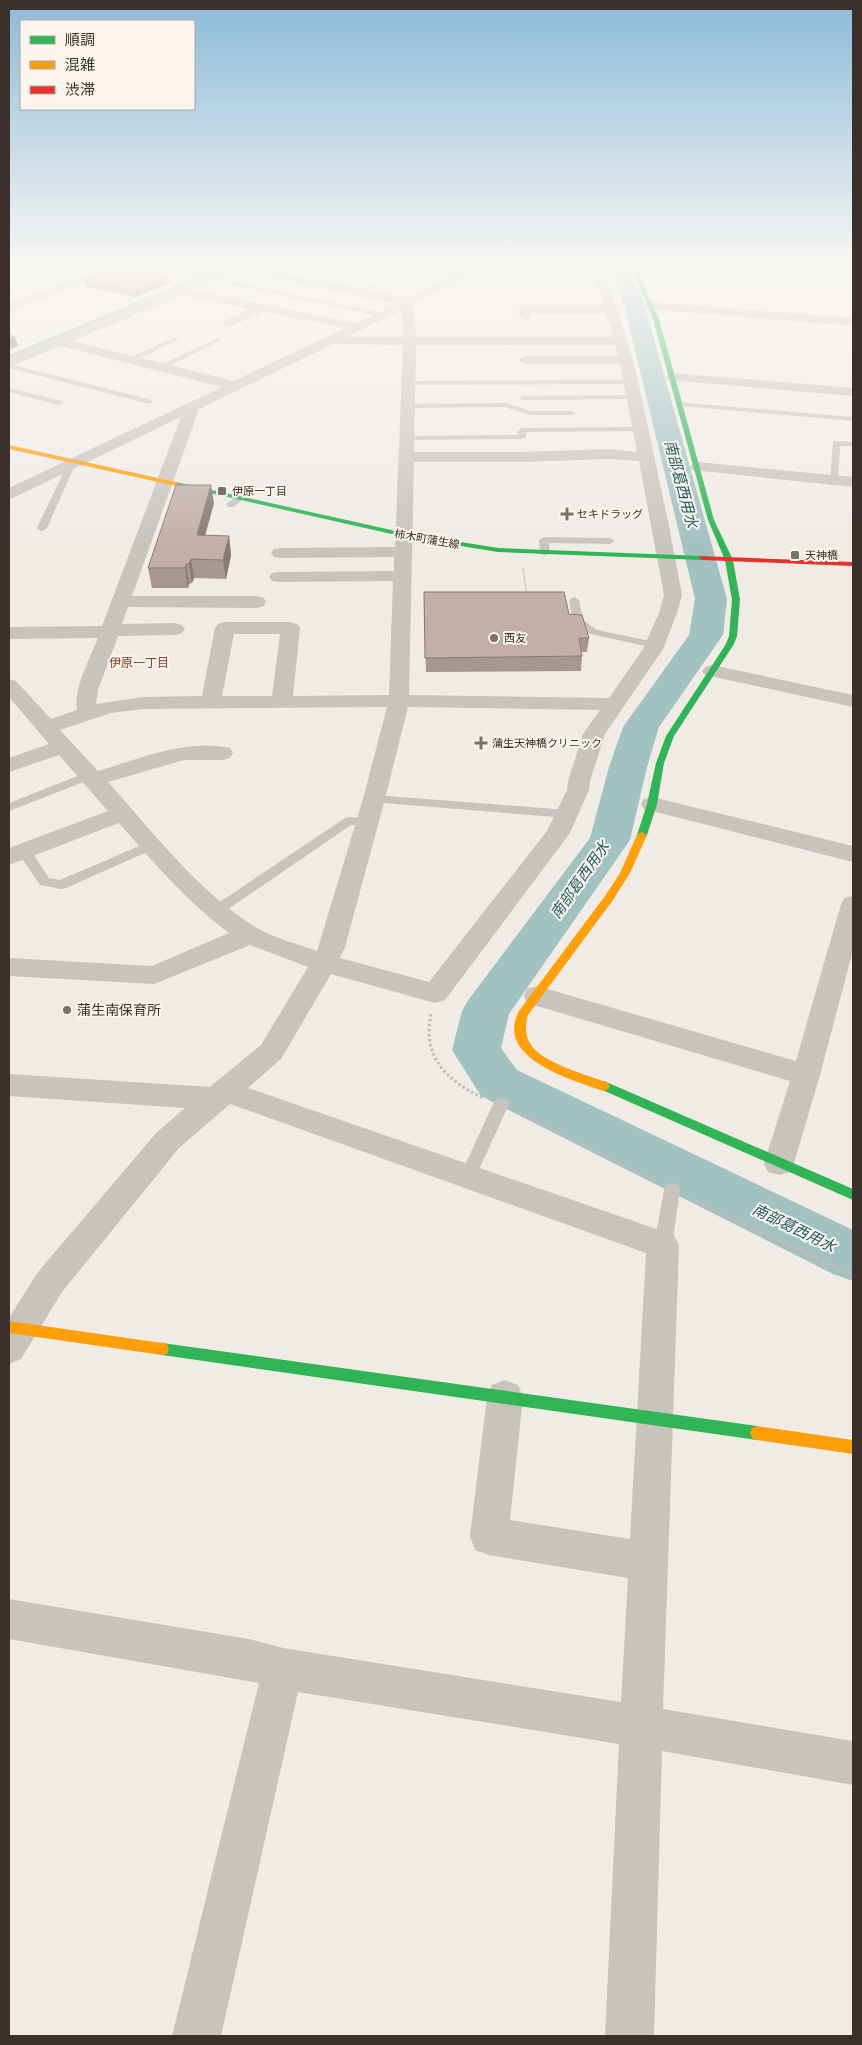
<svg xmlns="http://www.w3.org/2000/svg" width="862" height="2045" viewBox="0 0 862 2045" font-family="Overpass,'Noto Sans JP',sans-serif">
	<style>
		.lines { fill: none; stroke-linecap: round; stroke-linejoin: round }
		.stream { stroke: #a1c2c1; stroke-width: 4 }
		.river { fill: #a1c2c1; fill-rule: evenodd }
		.path-far2 { stroke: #c2bbb6; stroke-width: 2; stroke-dasharray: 1 1; stroke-linecap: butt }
		.path-far1 { stroke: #c2bbb6; stroke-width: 3; stroke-dasharray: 2.5 2.5; stroke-linecap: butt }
		.path { stroke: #c2bbb6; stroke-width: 4; stroke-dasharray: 3 3; stroke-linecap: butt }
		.lane { fill: #c9c3be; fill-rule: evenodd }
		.street { fill: #c9c3be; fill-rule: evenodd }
		.fast { fill: #30b455; fill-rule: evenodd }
		.slow { fill: #ff9f0a; fill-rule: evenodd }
		.jam { fill: #e5322d; fill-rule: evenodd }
		.wall { fill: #a89690 }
		.shaded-wall { fill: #887a75 }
		.building { fill: #c3afa7; stroke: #887a75 }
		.poi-dot { fill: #7a716c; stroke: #fbf5ee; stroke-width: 2 }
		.labels { text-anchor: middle; stroke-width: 4; stroke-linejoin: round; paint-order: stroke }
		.far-poi-label { font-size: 11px; fill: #3b302b; stroke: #fbf5ee; text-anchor: start }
		.far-street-label { font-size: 11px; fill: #3b302b; stroke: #fbf5ee }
		.far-neighbourhood-label { font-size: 12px; fill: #8c3b22; stroke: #fbf5ee }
		.poi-label { font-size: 14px; fill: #3b302b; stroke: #fbf5ee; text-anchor: start }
		.water-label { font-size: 15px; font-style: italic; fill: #1f5a5e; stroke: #fbf5ee }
	</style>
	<rect width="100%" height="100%" fill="#f0ebe5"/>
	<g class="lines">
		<path class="stream" d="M9,357l230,-95"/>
		<path class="river" d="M607,262h20l16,38 84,299 -4,36 -64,92 -12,40 -17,73 -121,174 -8,34 16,22 336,160v51l-20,-7 -352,-178 -29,-46 10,-39 7,-12 121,-161 19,-71 14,-40 66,-92 6,-36 -72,-299z"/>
		<path class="path-far2" d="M523,568l4,28"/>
		<g class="path-far1">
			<path d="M431,1014c-9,43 15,66 52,84"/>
			<path d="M519,1113l68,34"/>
		</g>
		<g class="path">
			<path d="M584,1146l70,35"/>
			<path d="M691,1199l162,76"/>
		</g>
		<g class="lane">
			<path d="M24,262h7l-22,14v-5z"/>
			<path d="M408,266l2,3 -48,24 -5,-1z"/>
			<path d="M210,277l173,36 3,2 -3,2 -175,-37 -1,-1z"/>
			<path d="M175,337l4,2 -2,1 -45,22 -7,-2z"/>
			<path d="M216,339l6,1 -59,29 -7,-2z"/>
			<path d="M9,364l143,36 1,2 -4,2 -140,-36z"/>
			<path d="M634,380v4h-3l-224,1 -4,-2 4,-2z"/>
			<path d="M9,388l53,13 1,2 -4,2 -50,-13z"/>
			<path d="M636,395v4h-3l-110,1 -4,-2 4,-2z"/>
			<path d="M677,402l176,15v4l-173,-15h-3z"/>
			<path d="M506,403l25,8h41l4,2 -4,2h-42l-25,-8 -98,1 -4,-2 4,-2z"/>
			<path d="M639,427l4,2 -1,2 -116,1v5l-4,2 -115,1 -4,-2 4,-2 111,-1v-5l4,-2z"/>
			<path d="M833,441l20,1v4h-13l-2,34 -4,3 -4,-3z"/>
			<path d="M68,463l7,2 -28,63 -5,3 -3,-1 -2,-2z"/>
			<path d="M238,496l3,1v4l-8,6h-6v-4z"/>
			<path d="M544,537l66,1 5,3 -5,3 -61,-1 1,10 -5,3 -5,-3 -1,-13z"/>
			<path d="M574,597l5,3 4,20 14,10 58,12 5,3 -5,3 -65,-14 -17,-13 -4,-21z"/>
			<path d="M90,771l4,1 2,3 -2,3 -85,33v-8z"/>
			<path d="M374,795l194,15 6,4 -6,4 -198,-16 -2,-3 2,-3z"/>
			<path d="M349,817l18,2 6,4 -6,4 -16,-2 -130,89h-10l-2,-3 2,-3 134,-90z"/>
			<path d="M151,841l5,1 1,3 -1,3 -90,40 -5,1 -21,-4 -23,-34 7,-4 5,1 20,30 11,2z"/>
			<path d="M501,1098l6,2 2,4 -33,72 -2,5 -6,2 -6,-2 -2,-5 33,-72 2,-4z"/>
			<path d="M672,1183l6,2 2,5 -8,55 -3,5 -6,3 -6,-3 -3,-5 10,-55 2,-5z"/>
		</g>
		<g class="street">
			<path d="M40,262l77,2 94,11 31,-13h14l-7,5 158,30 40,-18 -74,-14 -5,-3h22l68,12 27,-12h14l-1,2 -84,39 2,34h197l-7,-24h-75l-2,6 -4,1 -6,-4 -1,-7 6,-4h80l-16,-43h11l20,52 18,62 32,150 13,69 -5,18 -14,36 -58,85 -15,47 -1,9 -19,43 -125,167 -10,3 -104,-29 -50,85 -33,29 426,147 5,10 -16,464 190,32v44l-191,-34 -8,285h-49l14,-292 -321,-52 -77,344h-49l87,-353 -250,-44v-40l240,40 34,9 338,54 7,-124 -139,-23 -14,-5 -5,-14 17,-139 5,-12 13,-5 13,5 5,12 -13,123 120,19 16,-286 -416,-149 -51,44 -117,144 -41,67 -12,5v-46l29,-46 119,-140 28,-24 -176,-12v-22l201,13 51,-42 47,-78 -58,-22 -96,39 -145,-8v-18l143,8 77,-33c-42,-31 -76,-71 -110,-110l-110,42v-17l99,-37 -49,-56 -50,17v-14l40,-14 -40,-47v-18l7,2 35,38 26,-9c-4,-20 13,-52 21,-72l-89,1v-12l93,-1 79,-209 -166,80 -6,2v-11l213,-101 -162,-41 -51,21v-9l189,-78 -83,-10 -106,42v-8l91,-35 -55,-4zM238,272l159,32 -41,19 -162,-33zM183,295l67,14 -25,11 -2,3 2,3 4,1 35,-15 81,16 -111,53 -162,-40zM402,310l1,27h-56zM333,344l70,1 -8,202 -115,1 -6,1 -3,4 3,4 6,1 114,-1v14l-116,1 -6,1 -3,4 3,4 6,1 115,-1 -4,114 -96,1 7,-68 -3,-4 -7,-2h-65l-7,2 -3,4 -13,68 -59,1 -47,7 2,-14 20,-54 57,-1 7,-2 3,-4 -3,-4 -7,-2 -53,1 6,-17 129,1 7,-2 2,-4 -2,-4 -7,-2h-125l67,-187zM416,345h199l3,11h-93l-7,4 7,4h95l17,88 -28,-3 -88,3h-107zM609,459l30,2 25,134 -5,18 -16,36 -34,49 -200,-3 5,-233h107zM234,634h46l-8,62h-50zM387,707l-24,92 -46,152c-19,-7 -43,-13 -60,-23 -58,-35 -105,-97 -149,-146l76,-22h38l8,-2 3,-5 -3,-5c-44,-10 -91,11 -132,23l-38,-41 51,-17 32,-4zM408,707l192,3 -17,24 -15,47 -1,9 -20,41 -118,151 -89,-24 5,-11 40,-148z"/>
			<path d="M810,262h43v5l-37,-2z"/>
			<path d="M650,302l203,16v8l-207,-17 -2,-3z"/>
			<path d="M672,373l181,15v8l-186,-16 -2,-3z"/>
			<path d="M698,462l155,15v10l-161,-17 -2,-3 2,-3z"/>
			<path d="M712,665l141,30v12l-148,-32 -3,-4 3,-4z"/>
			<path d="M652,797l201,49v16l-209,-53 -3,-5 3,-5z"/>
			<path d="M853,896v54l-33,125 -26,88 -4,9 -11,3 -11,-3 -4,-9 26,-82 -263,-78 -3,-7 3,-7 10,-3 259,75 45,-157 3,-6z"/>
		</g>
		<g class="fast">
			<path d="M127,262h6l-14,6 -4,-1z"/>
			<path d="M629,262h4l26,57 55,201 19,40 7,40 -3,36 -3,8 -60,92 -10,27 -7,41 -10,31 -5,3 -5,-3 10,-31 9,-41 10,-27 60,-92 3,-8 3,-36 -7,-40 -17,-40 -55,-201z"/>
			<path d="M176,482l229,51 93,15 205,8 4,2 -4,2 -205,-8 -93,-15 -231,-52v-2z"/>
			<path d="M604,1081l249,108v11l-253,-111 -2,-3 2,-3z"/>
			<path d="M162,1343l595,83 5,2 2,5 -2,5 -5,2 -595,-85 -5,-1 -2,-5 2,-5z"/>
		</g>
		<g class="slow">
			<path d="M9,445l167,37 3,2 -3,2 -167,-37z"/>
			<path d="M642,832l5,3 -17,38 -17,27 -85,115c-3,10 -3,22 3,30 13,19 57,30 77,38l2,3 -2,3 -4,2c-32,-11 -110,-33 -85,-80l86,-115 15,-23 17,-38z"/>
			<path d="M9,1321l153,22 5,1 2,5 -2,5 -5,1 -153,-22z"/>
			<path d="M757,1426l96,14v14l-96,-14 -5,-2 -2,-5 2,-5z"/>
		</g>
		<path class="jam" d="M700,556l153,6v4l-150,-6 -4,-2z"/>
	</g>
	<g class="wall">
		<path d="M169,277v6l-34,14 -49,-10 -1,-6z"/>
		<path d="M214,503l-9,32 24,1 2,19 -5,24 -32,-1 -2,5 -3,1 -1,4h-36l-4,-20z"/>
		<path d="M424,606l145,8 20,24 -2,14h-6l1,4 -1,15 -155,1z"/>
	</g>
	<g class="shaded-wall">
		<path d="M169,277v6l-34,14 -1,-6z"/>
		<path d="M15,337l3,9 -9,4v-11z"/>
		<path d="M211,485l3,18 -14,51 -3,-19z"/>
		<path d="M229,536l2,19 -5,24 -3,-19z"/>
		<path d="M191,559l3,19 -2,5 -3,-19z"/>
		<path d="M186,564l3,20 -1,4 -3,-20z"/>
	</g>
	<g class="building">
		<path d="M120,267l49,10 -35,14 -49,-10z"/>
		<path d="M9,335l6,2 -6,2z"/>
		<path d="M176,485h35l-14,50 32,1 -6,24 -32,-1 -2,5h-3l-1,4h-37z"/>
		<path d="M424,592h140l5,22 13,1 7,23h-10l3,18 -157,2z"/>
	</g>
	<linearGradient id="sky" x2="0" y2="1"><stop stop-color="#8bbad8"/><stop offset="0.48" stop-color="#f8f6f3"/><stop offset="1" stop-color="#f8f6f3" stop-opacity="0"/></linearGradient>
	<rect width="862" height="548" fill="url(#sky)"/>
	<g class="poi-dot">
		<rect x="217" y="486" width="10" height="10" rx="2.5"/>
		<path d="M564.5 506.5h5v5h5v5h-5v5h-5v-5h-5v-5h5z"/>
		<rect x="790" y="550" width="10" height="10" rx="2.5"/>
		<circle cx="494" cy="638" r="5"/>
		<path d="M478.5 735.5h5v5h5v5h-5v5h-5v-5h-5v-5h5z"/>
		<circle cx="67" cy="1010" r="5"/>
	</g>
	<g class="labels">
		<g class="far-poi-label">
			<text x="232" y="495">伊原一丁目</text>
			<text x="577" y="518">セキドラッグ</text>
			<text x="805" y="559">天神橋</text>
			<text x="504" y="642">西友</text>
			<text x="492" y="747">蒲生天神橋クリニック</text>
		</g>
		<g class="far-street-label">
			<text transform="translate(427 539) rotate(10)" y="4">柿木町蒲生線</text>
		</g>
		<g class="far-neighbourhood-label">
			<text x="139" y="667">伊原一丁目</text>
		</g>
		<g class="poi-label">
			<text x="77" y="1015">蒲生南保育所</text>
		</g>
		<g class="water-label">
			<text transform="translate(681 484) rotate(75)" y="5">南部葛西用水</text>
			<text transform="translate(580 880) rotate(-55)" y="5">南部葛西用水</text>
			<text transform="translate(794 1228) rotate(26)" y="5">南部葛西用水</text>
		</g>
	</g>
	<rect width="862" height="2045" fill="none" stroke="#3b302b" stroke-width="20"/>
	<rect x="20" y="20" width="175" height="90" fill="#fbf5ee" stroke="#aea6a0"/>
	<rect x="30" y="36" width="25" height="8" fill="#30b455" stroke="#aea6a0"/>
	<text x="65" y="45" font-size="15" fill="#3b302b">順調</text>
	<rect x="30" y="61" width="25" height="8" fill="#ff9f0a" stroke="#aea6a0"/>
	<text x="65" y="70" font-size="15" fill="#3b302b">混雑</text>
	<rect x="30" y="86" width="25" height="8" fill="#e5322d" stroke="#aea6a0"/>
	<text x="65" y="95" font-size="15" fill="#3b302b">渋滞</text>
</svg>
